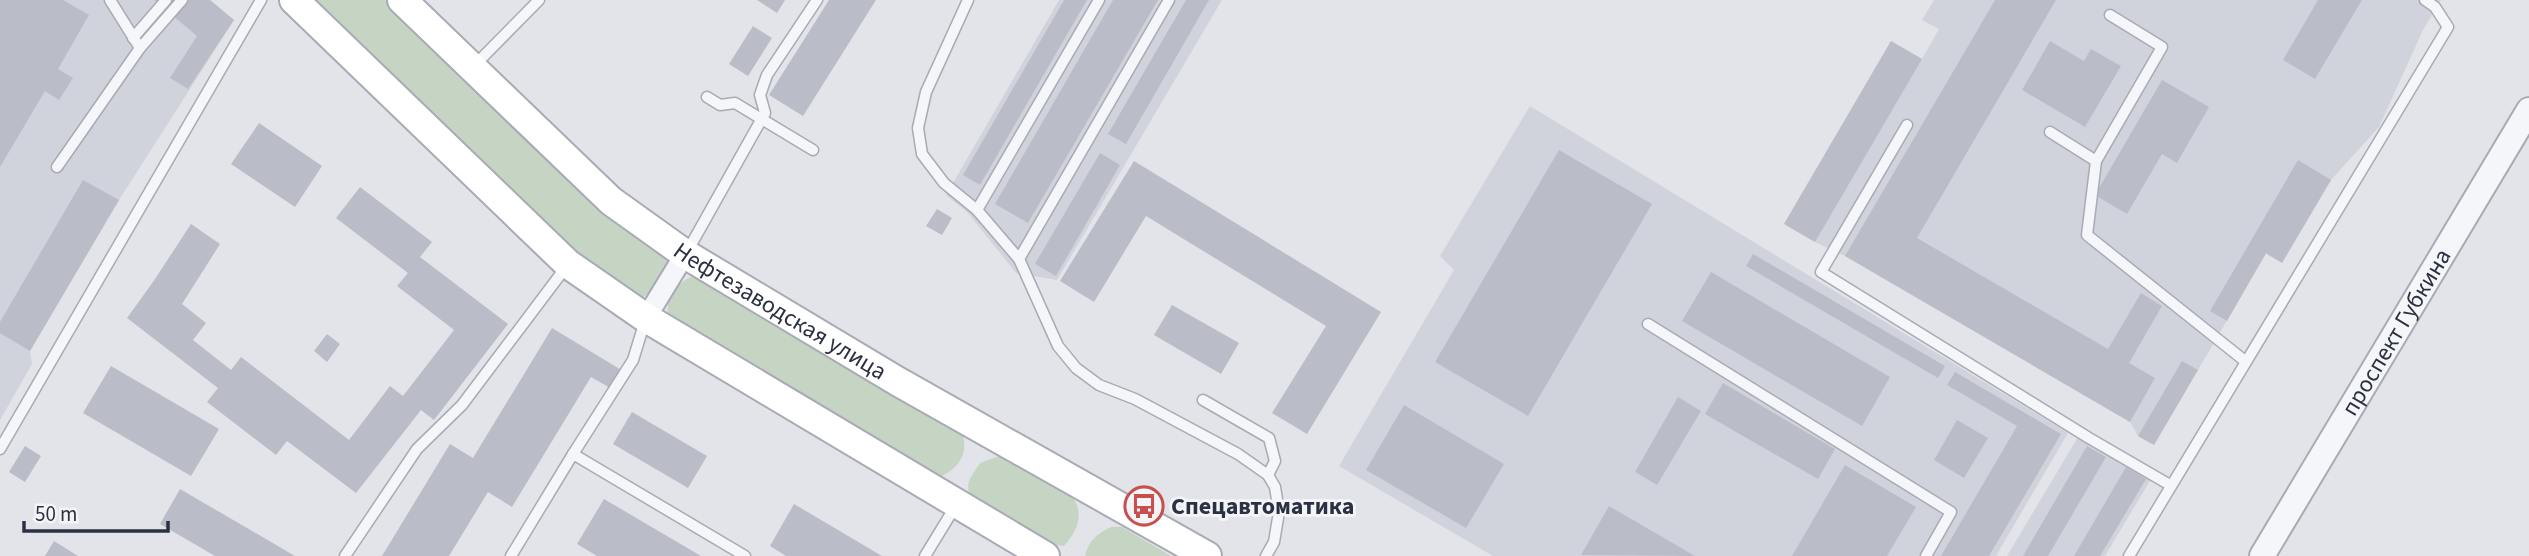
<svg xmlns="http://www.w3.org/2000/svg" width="2529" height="556" viewBox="0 0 2529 556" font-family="'Source Sans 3',sans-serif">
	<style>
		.built { fill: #d1d3dc }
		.green { fill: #c6d4c4 }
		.building { fill: #babdc7 }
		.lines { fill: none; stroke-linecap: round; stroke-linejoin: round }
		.service-casing { stroke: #a8aab4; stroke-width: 13 }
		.minor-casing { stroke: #a8aab4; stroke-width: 23 }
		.tertiary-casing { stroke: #a8aab4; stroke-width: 28 }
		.secondary-casing { stroke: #a8aab4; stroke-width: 32 }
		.service { stroke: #f5f6f9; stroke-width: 10 }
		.minor { stroke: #f5f6f9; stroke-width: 19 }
		.tertiary { stroke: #f5f6f9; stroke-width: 24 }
		.secondary { stroke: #fff; stroke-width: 28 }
		.labels { text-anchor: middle; stroke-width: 6; stroke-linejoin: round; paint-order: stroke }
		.street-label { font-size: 24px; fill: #2b3042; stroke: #f2f4f8 }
		.poi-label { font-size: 24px; font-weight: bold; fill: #2b3042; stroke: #f2f4f8; text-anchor: start }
	</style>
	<rect width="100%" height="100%" fill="#e3e4ea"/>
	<g class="built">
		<path d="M0,0h210l24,20 -115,180 -89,151 2,13 -32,56z"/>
		<path d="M1059,0h163l-165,280 -41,-7 -48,-60 -22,-18z"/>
		<path d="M1934,0h507l-18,30 -44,97 -48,53 -49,83 -16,-9 -112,191 -16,-9 -8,-14 -285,-166 -30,-14 -31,-18 107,-183 31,18 17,-30 -17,-9z"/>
		<path d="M1530,106l538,327 -72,123h-503l-154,-90 115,-196 -14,-14z"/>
		<path d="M2078,437l73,42 -46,77h-98z"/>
	</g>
	<g class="green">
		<path d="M314,0h71l223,215 59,44c-1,16 -9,30 -24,38l-11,-4 -57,-41z"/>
		<path d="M696,275l265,156c9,20 -1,36 -19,45l-13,-4 -259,-153c-9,-19 9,-39 26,-44z"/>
		<path d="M1002,455l69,40c14,17 7,36 -7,51l-9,-1 -82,-46c-11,-14 -1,-23 7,-36z"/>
		<path d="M1111,527h11l49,29h-86c3,-15 13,-23 26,-29z"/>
	</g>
	<g class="building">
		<path d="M0,0h63l26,15 -31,54 15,9 -14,22 -14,-9 -45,76z"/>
		<path d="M154,0h56l24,20 -46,69 -18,-11 27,-42z"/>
		<path d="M757,0h28l-8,13z"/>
		<path d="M829,0h47l-73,116 -34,-21z"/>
		<path d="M1064,0h23l-107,185 -17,-10z"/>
		<path d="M1113,0h45l-130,223 -33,-19z"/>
		<path d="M1186,0h23l-83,144 -18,-10z"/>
		<path d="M1995,0h61l-139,238 191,111 33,-56 21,13 -33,57 26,15 -25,44 -285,-166z"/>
		<path d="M2318,0h44l-47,79 -32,-19z"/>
		<path d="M753,26l19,12 -24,38 -19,-12z"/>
		<path d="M1891,41l31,18 -107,183 -31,-18z"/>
		<path d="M2050,41l34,20 7,-12 30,17 -36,61 -63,-37z"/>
		<path d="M2162,80l47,27 -32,56 -15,-9 -35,60 -32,-19z"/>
		<path d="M259,123l63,43 -27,41 -64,-43z"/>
		<path d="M1559,150l93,54 -124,212 -93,-54z"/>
		<path d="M1100,153l20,12 -64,111 -21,-12z"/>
		<path d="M2298,160l33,20 -49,83 -16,-10 -39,68 -17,-10z"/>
		<path d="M1134,161l247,151 -74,122 -35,-21 54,-87 -180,-110 -52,86 -34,-21z"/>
		<path d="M83,180l36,20 -89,151 -30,-18v-11z"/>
		<path d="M360,187l72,55 -12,15 88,67 -74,96 -13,-10 -65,83 -69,-52 -11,14 -69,-53 11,-14 -91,-70 26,-36 38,-58 29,20 -38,60 24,19 -13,17 38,30 10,-13 108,83 41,-54 13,10 51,-66 -57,-44 11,-13 -72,-55z"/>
		<path d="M937,209l15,9 -10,17 -16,-9z"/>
		<path d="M1753,254l192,112 -7,12 -192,-112z"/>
		<path d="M1711,272l179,105 -28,49 -180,-105z"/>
		<path d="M1172,305l67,38 -18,31 -67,-39z"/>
		<path d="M552,328l71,43 -11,18 -21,-12 -79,130 -24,-15 -39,64h-67l68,-112 23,14z"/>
		<path d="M327,334l13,10 -13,18 -13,-11z"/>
		<path d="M2182,361l16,9 -44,75 -16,-9z"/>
		<path d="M111,366l108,63 -28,47 -108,-63z"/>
		<path d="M1955,372l106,62 -72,122h-48l76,-130 -70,-41z"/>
		<path d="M1723,383l112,66 -17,30 -113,-65z"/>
		<path d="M1678,397l23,14 -44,74 -22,-13z"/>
		<path d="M1404,405l100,59 -38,64 -100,-58z"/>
		<path d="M632,412l75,44 -19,32 -75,-44z"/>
		<path d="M1957,420l31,18 -24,40 -30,-18z"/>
		<path d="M25,446l16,10 -16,26 -16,-10z"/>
		<path d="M2087,446l19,11 -58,99h-25z"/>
		<path d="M1845,465l71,42 -29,49h-95z"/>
		<path d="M2126,467l20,12 -46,77h-26z"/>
		<path d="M180,489l115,67h-80l-55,-32z"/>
		<path d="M604,499l97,57h-104l-20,-12z"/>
		<path d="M794,504l88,52h-96l-16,-10z"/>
		<path d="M1609,506l86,50 -114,-1z"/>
		<path d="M54,541l24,15h-33z"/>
	</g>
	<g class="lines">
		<g class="service-casing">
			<g id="service">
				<path d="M110,0l30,48"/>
				<path d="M968,0l-42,92 -8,36 4,26 22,29 33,27 42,49 39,87 18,22 23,17 36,14 103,55 30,21 7,12 4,25 -5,30 -8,14"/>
				<path d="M133,38l33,-38"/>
				<path d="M473,67l66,-67"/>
				<path d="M707,97l13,8 15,-2 78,47"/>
				<path d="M1907,125l-86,147 268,166 81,47"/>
				<path d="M2050,132l46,29 -9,74 158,126"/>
				<path d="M2096,161l66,-114 -52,-32"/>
				<path d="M57,167l83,-119 42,-48"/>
				<path d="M977,210l122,-210"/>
				<path d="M687,252l78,-139 -5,-18 7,-20 50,-75"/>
				<path d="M1019,259l150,-259"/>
				<path d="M1648,324l303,188 -25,44"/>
				<path d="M1203,400l66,38 6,23 -7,14"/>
				<path d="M0,449l261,-449"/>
				<path d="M573,454l60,-94 12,-39"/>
				<path d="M345,556l72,-107 45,-44 104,-138"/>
				<path d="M511,556l62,-102 172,102"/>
				<path d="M925,556l30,-49"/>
				<path d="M2129,556l319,-529 -13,-20 -10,-7"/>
			</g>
		</g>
		<g class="minor-casing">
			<path id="minor" d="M646,318l39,-64"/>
		</g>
		<g class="tertiary-casing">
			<g id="tertiary">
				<path id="s1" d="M2262,556l267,-446"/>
			</g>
		</g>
		<g class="secondary-casing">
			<g id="secondary">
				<path d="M294,0l274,264 78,54 399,238"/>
				<path id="s2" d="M402,0l209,201 74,53 212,127 310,175"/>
			</g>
		</g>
		<use href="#service" class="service"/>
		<use href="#minor" class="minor"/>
		<use href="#tertiary" class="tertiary"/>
		<use href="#secondary" class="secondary"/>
	</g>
	<defs>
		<g id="bus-ring" transform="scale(2.0125)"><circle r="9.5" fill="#f2f4f8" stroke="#c94f4e" stroke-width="1.5"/><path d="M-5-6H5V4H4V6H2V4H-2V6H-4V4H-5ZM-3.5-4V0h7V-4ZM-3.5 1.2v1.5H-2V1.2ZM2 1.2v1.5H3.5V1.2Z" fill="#c94f4e"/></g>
	</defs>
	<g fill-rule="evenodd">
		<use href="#bus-ring" x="1144" y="506"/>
	</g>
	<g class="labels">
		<g class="street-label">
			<text dy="8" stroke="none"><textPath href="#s2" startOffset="492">Нефтезаводская улица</textPath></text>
			<text dy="8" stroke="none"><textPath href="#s1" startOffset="261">проспект Губкина</textPath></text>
		</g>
		<g class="poi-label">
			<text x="1171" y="514">Спецавтоматика</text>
		</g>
	</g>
	<path d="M24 521v10h144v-10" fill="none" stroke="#2b3042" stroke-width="3.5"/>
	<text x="35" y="521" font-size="21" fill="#2b3042" stroke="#f2f4f8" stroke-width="5" paint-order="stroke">50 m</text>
</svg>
